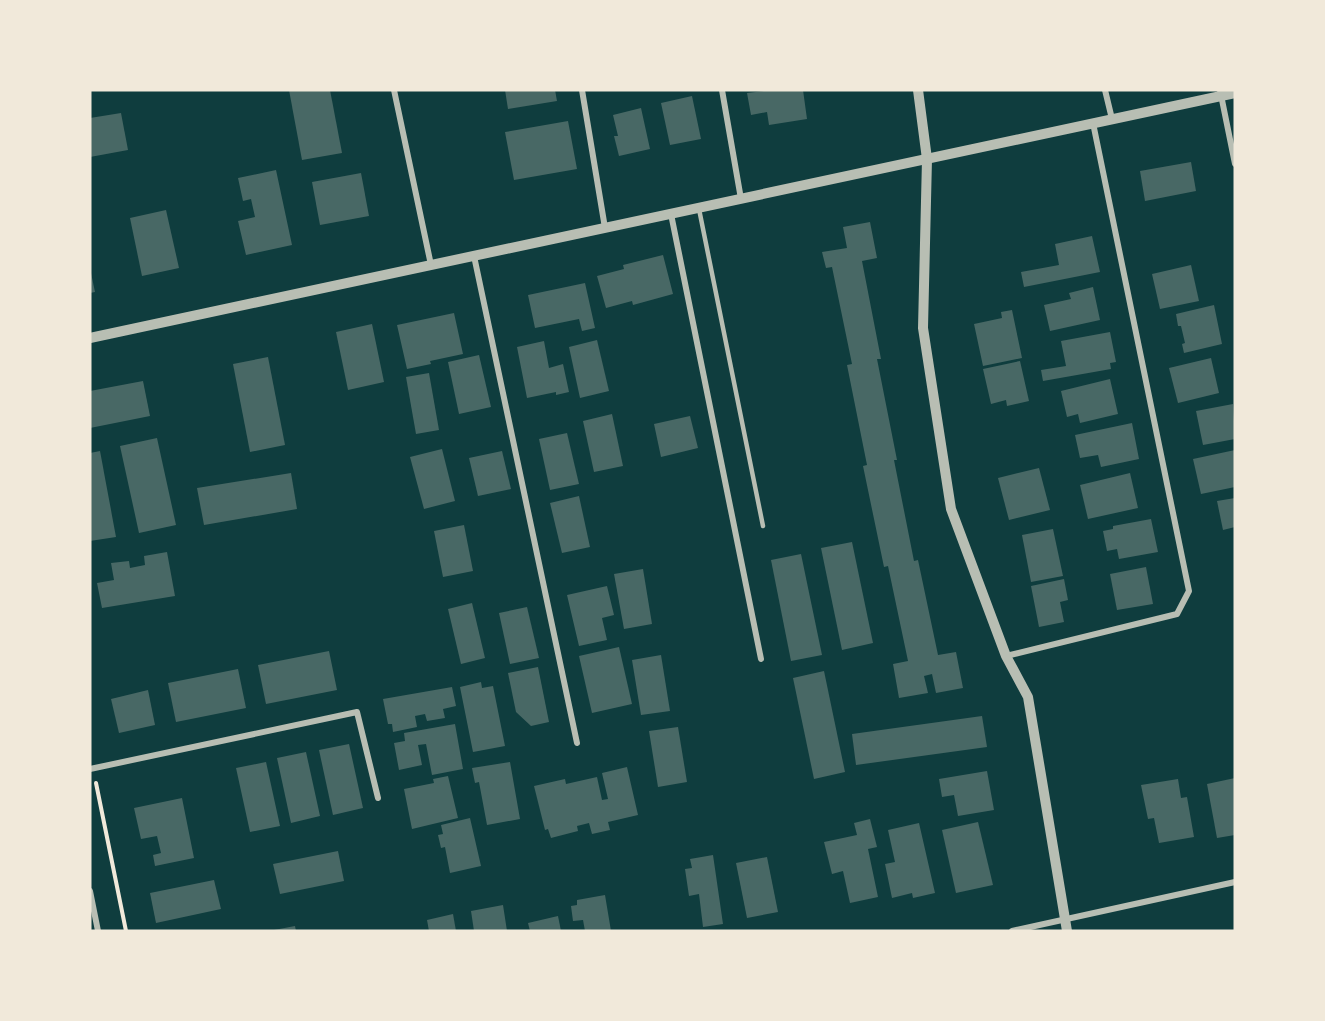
<svg xmlns="http://www.w3.org/2000/svg" width="1325" height="1021" viewBox="0 0 1325 1021" font-family="'PT Sans Narrow',sans-serif">
	<style>
		.building { fill: #486865 }
		.lines { fill: none; stroke-linecap: round; stroke-linejoin: round }
		.path { stroke: #f1e9da; stroke-width: 4 }
		.service { stroke: #b8beb3; stroke-width: 4.5 }
		.minor { stroke: #b8beb3; stroke-width: 6 }
		.tertiary { stroke: #b8beb3; stroke-width: 10 }
	</style>
	<rect width="100%" height="100%" fill="#0f3d3e"/>
	<g class="building">
		<path d="M289,90h41l12,63 -40,7z"/>
		<path d="M505,90h50l2,11 -49,8z"/>
		<path d="M771,90h32l4,29 -38,6 -2,-13 -16,3 -4,-22z"/>
		<path d="M692,96l9,43 -31,6 -9,-42z"/>
		<path d="M641,108l9,41 -31,7 -5,-20h4l-5,-21z"/>
		<path d="M121,113l7,37 -38,7v-39z"/>
		<path d="M568,121l9,48 -63,11 -9,-48z"/>
		<path d="M1191,162l5,29 -51,10 -5,-30z"/>
		<path d="M276,170l16,75 -46,10 -8,-34 17,-4 -4,-18 -8,2 -5,-23z"/>
		<path d="M361,173l8,43 -49,9 -8,-43z"/>
		<path d="M166,210l13,58 -37,8 -12,-58z"/>
		<path d="M870,222l7,36 -15,3 19,98h-4l20,101h-3l20,101 4,-1 20,95 18,-3 7,36 -27,5 -4,-19 -8,2 4,17 -29,5 -6,-34 15,-3 -20,-95 -4,1 -21,-101 4,-1 -20,-100 5,-1 -20,-97 -6,1 -4,-16 25,-4 -4,-21z"/>
		<path d="M1092,236l8,36 -76,15 -3,-15 38,-7 -4,-21z"/>
		<path d="M663,255l10,39 -40,11 -1,-4 -26,7 -9,-32 27,-7 -1,-4z"/>
		<path d="M1191,265l8,36 -39,8 -8,-35z"/>
		<path d="M91,273l4,19 -5,1v-19z"/>
		<path d="M585,283l10,45 -13,3 -3,-12 -44,9 -7,-33z"/>
		<path d="M1093,287l7,33 -50,11 -6,-26 27,-6 -2,-6z"/>
		<path d="M1214,305l8,39 -38,9 -2,-9 3,-1 -4,-17h-3l-2,-12z"/>
		<path d="M1012,310l10,48 -39,8 -9,-42 28,-6 -1,-6z"/>
		<path d="M454,313l9,41 -33,7 1,3 -24,5 -10,-44z"/>
		<path d="M372,324l12,58 -36,8 -12,-58z"/>
		<path d="M1110,332l6,30 -6,1 1,6 -68,12 -2,-11 25,-4 -5,-25z"/>
		<path d="M597,340l12,51 -29,7 -11,-51z"/>
		<path d="M544,341l5,27 14,-4 6,28 -13,3v-3l-29,6 -10,-51z"/>
		<path d="M479,355l12,52 -32,7 -11,-52z"/>
		<path d="M268,357l17,88 -35,7 -17,-88z"/>
		<path d="M1211,358l8,35 -41,10 -9,-35z"/>
		<path d="M1020,361l9,40 -22,5 -1,-6 -15,4 -8,-35z"/>
		<path d="M429,373l10,57 -23,4 -10,-57z"/>
		<path d="M1110,379l8,35 -38,9 -2,-9 -11,3 -6,-26z"/>
		<path d="M143,381l7,35 -60,12v-37z"/>
		<path d="M1233,404l2,35 -32,6 -7,-34z"/>
		<path d="M612,414l11,52 -29,6 -11,-51z"/>
		<path d="M690,416l8,32 -37,9 -7,-33z"/>
		<path d="M1132,423l7,36 -38,8 -3,-12 -18,3 -5,-23z"/>
		<path d="M567,433l12,51 -29,6 -11,-51z"/>
		<path d="M157,438l19,87 -37,8 -19,-87z"/>
		<path d="M442,449l13,52 -31,8 -14,-52z"/>
		<path d="M1235,450v37l-34,7 -8,-35z"/>
		<path d="M100,451l16,86 -26,4v-88z"/>
		<path d="M502,451l9,38 -33,7 -9,-38z"/>
		<path d="M1039,468l11,42 -41,10 -11,-42z"/>
		<path d="M291,473l6,36 -93,16 -7,-37z"/>
		<path d="M1130,473l8,35 -50,11 -8,-34z"/>
		<path d="M579,496l11,51 -28,6 -12,-50z"/>
		<path d="M1235,498v29l-12,3 -6,-29z"/>
		<path d="M1151,519l7,33 -39,7 -2,-10 -10,2 -4,-20 10,-2v-3z"/>
		<path d="M464,525l9,46 -30,6 -9,-46z"/>
		<path d="M1053,529l10,47 -32,6 -9,-47z"/>
		<path d="M852,542l21,101 -31,7 -21,-102z"/>
		<path d="M167,552l8,44 -73,12 -5,-25 17,-3 -3,-17 18,-2 1,7 15,-3 -1,-9z"/>
		<path d="M801,554l21,101 -31,6 -20,-101z"/>
		<path d="M1146,567l7,37 -36,6 -7,-36z"/>
		<path d="M643,569l9,55 -28,5 -10,-55z"/>
		<path d="M1064,579l4,21 -8,2 4,20 -25,5 -8,-41z"/>
		<path d="M607,586l7,29 -12,3 5,22 -28,6 -12,-51z"/>
		<path d="M472,603l13,55 -24,6 -13,-55z"/>
		<path d="M527,607l12,51 -29,6 -11,-51z"/>
		<path d="M619,647l13,57 -40,9 -13,-57z"/>
		<path d="M329,651l8,39 -71,14 -8,-39z"/>
		<path d="M661,655l9,56 -29,4 -9,-55z"/>
		<path d="M538,667l11,55 -18,4 -15,-14 -8,-39z"/>
		<path d="M238,669l8,39 -70,14 -8,-39z"/>
		<path d="M824,671l21,101 -31,7 -21,-101z"/>
		<path d="M481,682l1,6 11,-2 12,60 -32,6 -13,-65z"/>
		<path d="M452,687l4,19 -13,3 2,9 -18,3 -2,-7 -10,2 2,11 -24,5 -1,-8h-4l-5,-25z"/>
		<path d="M148,690l7,35 -36,8 -8,-34z"/>
		<path d="M982,716l5,31 -131,18 -4,-31z"/>
		<path d="M455,724l8,45 -31,6 -6,-31 -8,1 4,20 -23,5 -5,-27 11,-2 -1,-8z"/>
		<path d="M678,727l9,55 -29,5 -9,-56z"/>
		<path d="M349,744l14,64 -30,7 -14,-65z"/>
		<path d="M306,752l14,64 -29,7 -14,-65z"/>
		<path d="M266,762l14,64 -30,6 -14,-64z"/>
		<path d="M510,762l10,57 -33,6 -8,-43 -4,1 -3,-15z"/>
		<path d="M627,767l11,48 -30,7 2,8 -18,4 -3,-11 -12,3 1,5 -27,7 -3,-9 -3,1 -11,-44 31,-7 1,5 31,-7 5,23 6,-1 -6,-26z"/>
		<path d="M987,771l7,39 -36,6 -4,-21 -12,2 -3,-18z"/>
		<path d="M448,776l10,42 -46,11 -8,-40 30,-6 -1,-4z"/>
		<path d="M1235,778v57l-18,3 -10,-54z"/>
		<path d="M1178,779l3,19 6,-1 7,40 -35,6 -5,-25 -6,1 -7,-34z"/>
		<path d="M182,798l12,60 -39,8 -2,-11 8,-2 -4,-17 -16,3 -7,-31z"/>
		<path d="M470,818l11,48 -31,7 -5,-26 -4,1 -3,-13 5,-1 -2,-9z"/>
		<path d="M870,819l7,28 -9,2 10,48 -28,6 -7,-32 -11,3 -8,-32 33,-7 -3,-12z"/>
		<path d="M978,822l15,63 -37,8 -14,-63z"/>
		<path d="M919,823l16,70 -22,5 -1,-5 -20,5 -7,-34 10,-2 -7,-32z"/>
		<path d="M338,851l6,30 -64,13 -7,-30z"/>
		<path d="M713,855l10,69 -20,3 -4,-33 -10,2 -4,-27 7,-1 -2,-9z"/>
		<path d="M767,857l11,55 -31,6 -11,-55z"/>
		<path d="M214,880l7,29 -65,14 -6,-30z"/>
		<path d="M605,895l6,36h-26l-2,-11 -10,1 -2,-15 6,-1v-5z"/>
		<path d="M503,905l4,26h-33l-3,-20z"/>
		<path d="M453,914l3,17h-27l-2,-11z"/>
		<path d="M558,916l3,15h-31l-2,-8z"/>
		<path d="M295,926l1,5h-22v-1z"/>
	</g>
	<g class="lines">
		<path class="path" d="M96,783l30,148"/>
		<path class="service" d="M699,209l64,317"/>
		<g class="minor">
			<path d="M394,90l37,175"/>
			<path d="M582,90l23,138"/>
			<path d="M722,90l19,109"/>
			<path d="M1105,90l7,29"/>
			<path d="M1220,90l15,74"/>
			<path d="M671,214l90,445"/>
			<path d="M474,256l103,487"/>
			<path d="M1006,656l171,-42 12,-23 -96,-468"/>
			<path d="M90,769l267,-57 21,86"/>
			<path d="M90,891l8,40"/>
			<path d="M1012,931l223,-49"/>
		</g>
		<g class="tertiary">
			<path d="M918,90l9,69 -4,169 28,181 55,147 22,41 39,234"/>
			<path d="M90,338l1145,-245"/>
		</g>
	</g>
	<rect width="1325" height="1021" fill="none" stroke="#f1e9da" stroke-width="183"/>
</svg>
